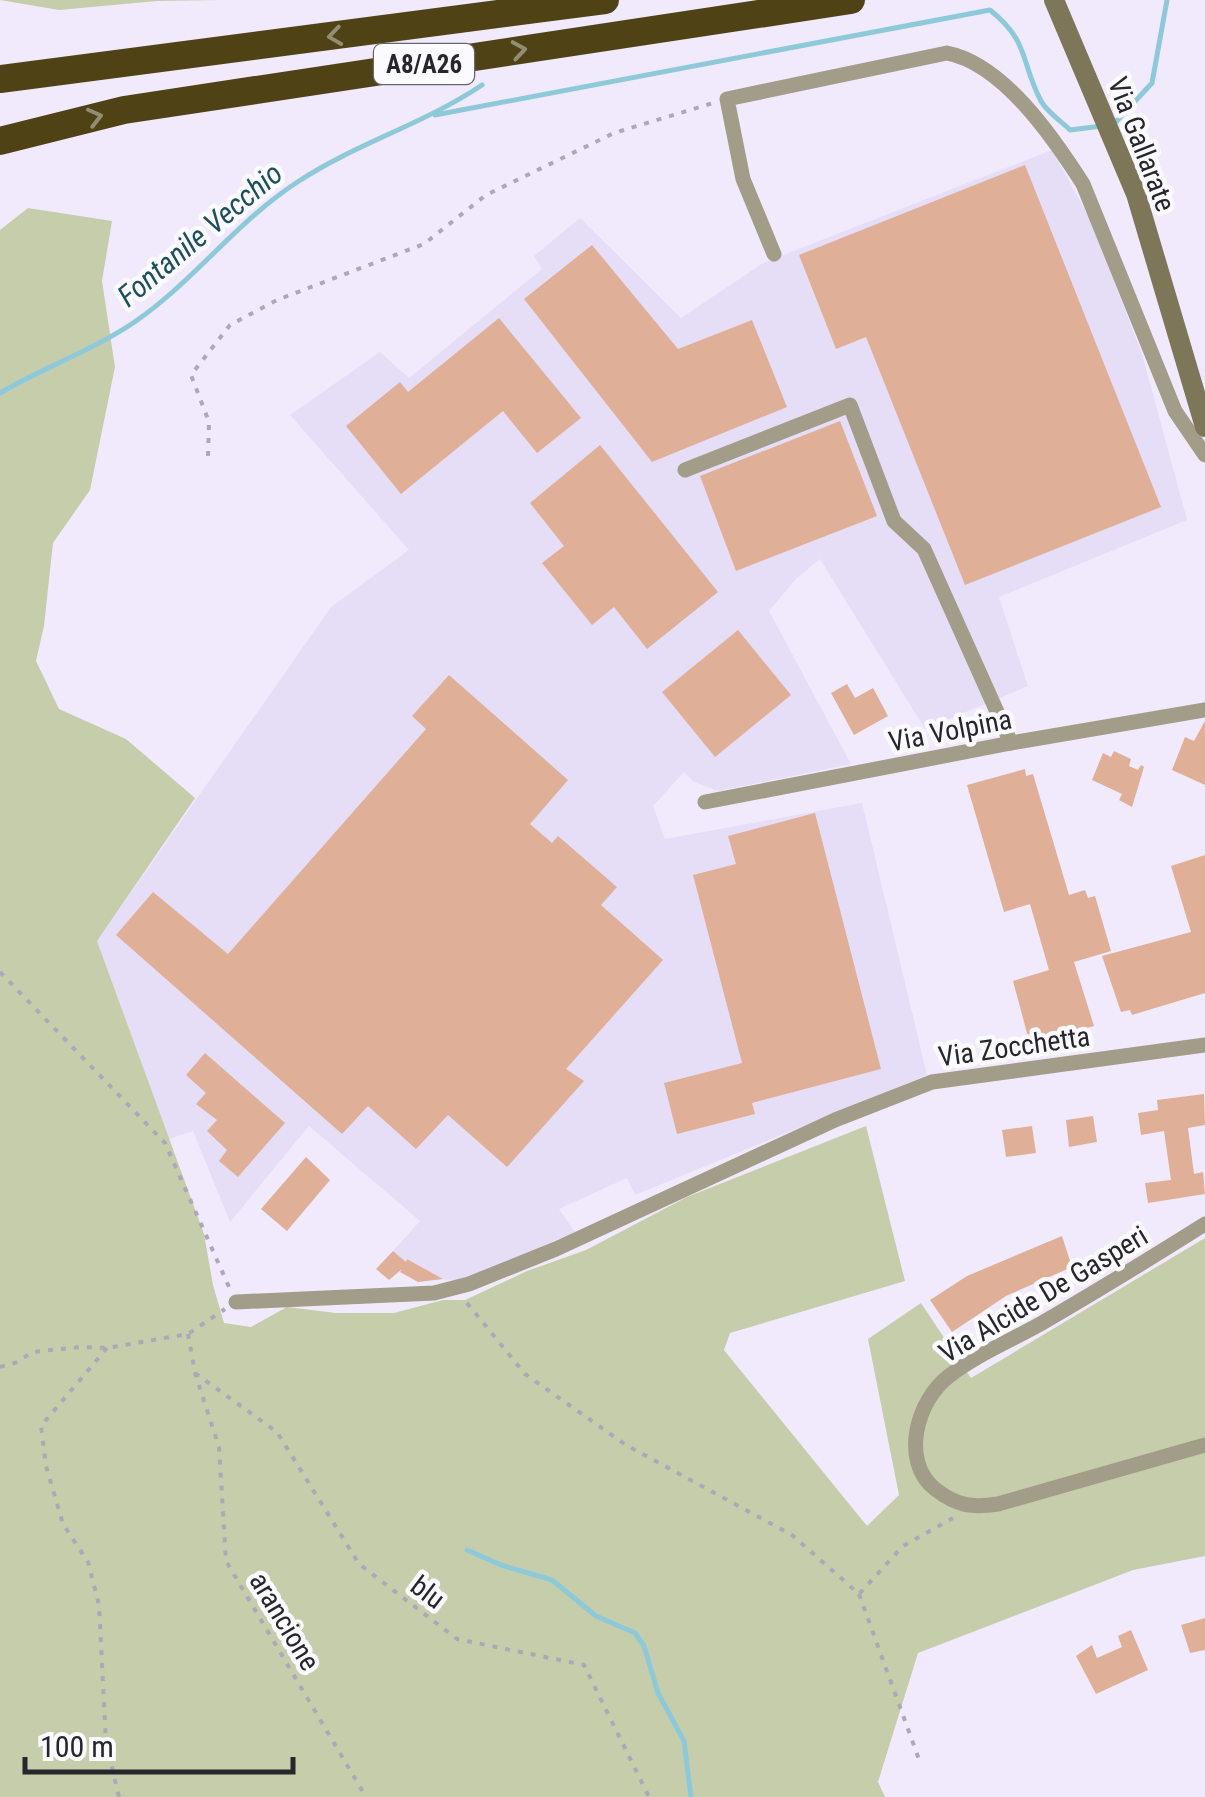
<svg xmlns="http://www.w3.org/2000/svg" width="1205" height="1797" viewBox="0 0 1205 1797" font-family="'Roboto Condensed',sans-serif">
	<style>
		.built { fill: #e6ddf7 }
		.green { fill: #c6cdab }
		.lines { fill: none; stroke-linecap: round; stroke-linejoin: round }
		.stream { stroke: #8ec9da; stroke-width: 5 }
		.building { fill: #dfb097 }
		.path { stroke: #ada8b7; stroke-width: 4; stroke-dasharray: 5 8; stroke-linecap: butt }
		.minor { stroke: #a29d89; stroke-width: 15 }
		.secondary { stroke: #7e7659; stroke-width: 20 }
		.motorway { stroke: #4f4316; stroke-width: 28 }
		.oneway { stroke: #948c73 }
		.labels { text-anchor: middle; stroke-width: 9; stroke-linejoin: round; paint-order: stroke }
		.shield { fill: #fbfafe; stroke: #67666c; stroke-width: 2.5 }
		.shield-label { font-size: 25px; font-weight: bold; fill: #28262d }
		.street-label { font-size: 28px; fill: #28262d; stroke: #fbfafe }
		.water-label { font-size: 30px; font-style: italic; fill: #1d4f5c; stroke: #fbfafe }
	</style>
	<rect width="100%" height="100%" fill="#f1eafd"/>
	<path class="built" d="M1052,150l39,71 51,133 45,166 -188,77 29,89 -103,43 -105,-170 -24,20 -27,32 82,153 -133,27 -24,-9 -10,-10 -31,34 12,33 197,-36 65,272 -292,120 -8,-17 -68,31 16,23 -111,49 -22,-2 -34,-20 -2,3 -13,-11 27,-30 -111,-95 -79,96 -37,-91 -24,8 -72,-198 234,-334 78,-57 -119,-135 90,-63 29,26 133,-109 -8,-13 46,-38 101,100 82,-55z"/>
	<g class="green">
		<path d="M0,0h221l-64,1 -98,9z"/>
		<path d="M28,208l84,13 -10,60 13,86 -25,123 -37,53 -9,83 -8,35 23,48 67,30 69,59 -98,143 107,293 9,51 11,38 27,4 36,-20 49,6h58l49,-13h22l62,-29 59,-21 101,-53 179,-71 39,155 -175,52 -6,17 143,176 32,-31 -31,-156 53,-36 50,75 234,-140v318l-72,14 -215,83 -40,129 7,15h-885v-1567z"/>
	</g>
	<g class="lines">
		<g class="stream">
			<path d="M435,115l555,-105c40,32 30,51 51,91 6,11 20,20 29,29l32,-4"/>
			<path d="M1113,125l39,-42 15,-83"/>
			<path d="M0,393c44,-26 94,-43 136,-72 59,-41 102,-101 163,-140 58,-38 125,-57 183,-96"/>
			<path d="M467,1550l34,15 51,15 44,36 39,17 9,13 14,47 26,48 7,56"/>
		</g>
	</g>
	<g class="building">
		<path d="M1025,165l136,342 -196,78 -99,-248 -30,12 -37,-94z"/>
		<path d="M592,245l86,104 74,-29 35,87 -135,55 -128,-163z"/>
		<path d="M499,318l82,100 -44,35 -34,-42 -102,83 -55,-68 54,-44 8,10z"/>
		<path d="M840,421l37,95 -141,55 -36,-95z"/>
		<path d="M600,445l118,147 -71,57 -33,-42 -22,18 -50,-62 22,-17 -34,-43z"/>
		<path d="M738,630l53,65 -76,62 -53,-65z"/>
		<path d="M449,675l119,105 -38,44 22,19 6,-7 59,51 -16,18 62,55 -97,109 18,12 -77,86 -59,-52 -32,34 -48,-43 -26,28 -226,-199 37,-43 75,62 198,-225 -14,-13z"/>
		<path d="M847,684l8,14 18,-10 15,28 -34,19 -23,-42z"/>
		<path d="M1205,721v64l-33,-15 13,-33 9,4z"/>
		<path d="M1114,751l17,8 -2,7 9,4 3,-5 3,2 -12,40 -13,-7 3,-6 -30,-14 11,-27 8,4z"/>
		<path d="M1025,769l1,7 7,-2 36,121 16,-5 3,8 7,-2 16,55 -37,11 20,64 -64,18 -17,-63 36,-11 -19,-66 -26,8 -37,-127z"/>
		<path d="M815,813l66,256 -129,34 3,11 -78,20 -13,-51 78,-20 -49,-188 43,-11 -8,-28z"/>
		<path d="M1205,855v138l-73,22 -2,-5 -9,2 -19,-56 89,-24 -20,-66z"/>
		<path d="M205,1053l80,70 -47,54 -19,-16 8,-11 -20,-19 10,-11 -21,-16 10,-11 -20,-18z"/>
		<path d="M1204,1094l1,31 -17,3 6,46 9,-2 2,22 -57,9 -3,-20 26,-3 -7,-49 -23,4 -3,-22 20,-3 -1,-10z"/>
		<path d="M1093,1116l4,26 -28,5 -3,-27z"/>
		<path d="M1032,1126l4,27 -30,4 -4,-27z"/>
		<path d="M306,1157l24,23 -43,51 -26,-22z"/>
		<path d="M1062,1236l10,31 -66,29 -54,36 -22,-32 37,-24z"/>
		<path d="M393,1251l13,11 1,-3 36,20 -25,3 -18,-10 2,-3 -13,11 -13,-11z"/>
		<path d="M1205,1618v32l-15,3 -9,-28z"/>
		<path d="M1131,1630l17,40 -52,24 -20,-38 16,-11 5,13 25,-11 -4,-11z"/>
	</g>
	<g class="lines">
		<g class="path">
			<path d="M208,456l1,-34 -18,-47 39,-50 47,-25 147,-56 62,-49 128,-62 99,-30"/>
			<path d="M0,972l165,171 64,144"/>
			<path d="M467,1303l58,71 101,71 166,90 67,59 44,-48 50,-28"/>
			<path d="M188,1334l7,39 24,74 7,114 140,236"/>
			<path d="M107,1348l-66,78 5,40 17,58 25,38 11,43 7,137 13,55"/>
			<path d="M0,1367l18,-5 14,-10 49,-5 26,1 81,-14 37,-25"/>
			<path d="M195,1373l82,59 82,132 98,75 127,26 65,132"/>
			<path d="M859,1594l62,171"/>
		</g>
		<g class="minor">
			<path d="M774,254l-31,-75 -16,-80 220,-46c56,11 106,84 136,131l92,227 30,44"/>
			<path d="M685,470l165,-65 44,116 30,28 87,194"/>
			<path d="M705,802l306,-59 194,-33"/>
			<path d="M1205,1224c-54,34 -108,67 -163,99 -30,17 -66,32 -93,53 -32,24 -49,85 -14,113 22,17 37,19 63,15l207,-59"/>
			<path d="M236,1302l198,-9 35,-9 87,-35 279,-129 97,-38 273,-37"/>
		</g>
		<path class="secondary" d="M1054,0l82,194 69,233"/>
		<g class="motorway">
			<path d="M0,79l605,-79"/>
			<path d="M0,141l124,-31 727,-110"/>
		</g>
	</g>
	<defs><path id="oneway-chevron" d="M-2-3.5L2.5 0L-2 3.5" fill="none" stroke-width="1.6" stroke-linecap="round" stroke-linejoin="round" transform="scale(2.5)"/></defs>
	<g class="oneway">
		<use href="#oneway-chevron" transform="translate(335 36) rotate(172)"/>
		<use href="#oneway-chevron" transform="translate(519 50) rotate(-9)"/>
		<use href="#oneway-chevron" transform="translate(95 117) rotate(-14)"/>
	</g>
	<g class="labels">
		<rect class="shield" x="374" y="44" width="100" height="40" rx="8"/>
		<g class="shield-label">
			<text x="424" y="73">A8/A26</text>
		</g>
		<g class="street-label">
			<text transform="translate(1142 144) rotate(69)" y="10">Via Gallarate</text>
			<text transform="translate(950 730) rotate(-11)" y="10">Via Volpina</text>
			<text transform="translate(1014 1046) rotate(-8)" y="10">Via Zocchetta</text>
			<text transform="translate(1043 1294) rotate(-31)" y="10">Via Alcide De Gasperi</text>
			<text transform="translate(428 1592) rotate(37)" y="10">blu</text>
			<text transform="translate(285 1621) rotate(59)" y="10">arancione</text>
		</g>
		<g class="water-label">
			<text transform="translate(200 235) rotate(-40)" y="10">Fontanile Vecchio</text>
		</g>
	</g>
	<path d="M25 1757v15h268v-15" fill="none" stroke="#28262d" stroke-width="5"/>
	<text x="40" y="1757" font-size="30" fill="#28262d" stroke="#fbfafe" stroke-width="8" paint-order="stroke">100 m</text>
</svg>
